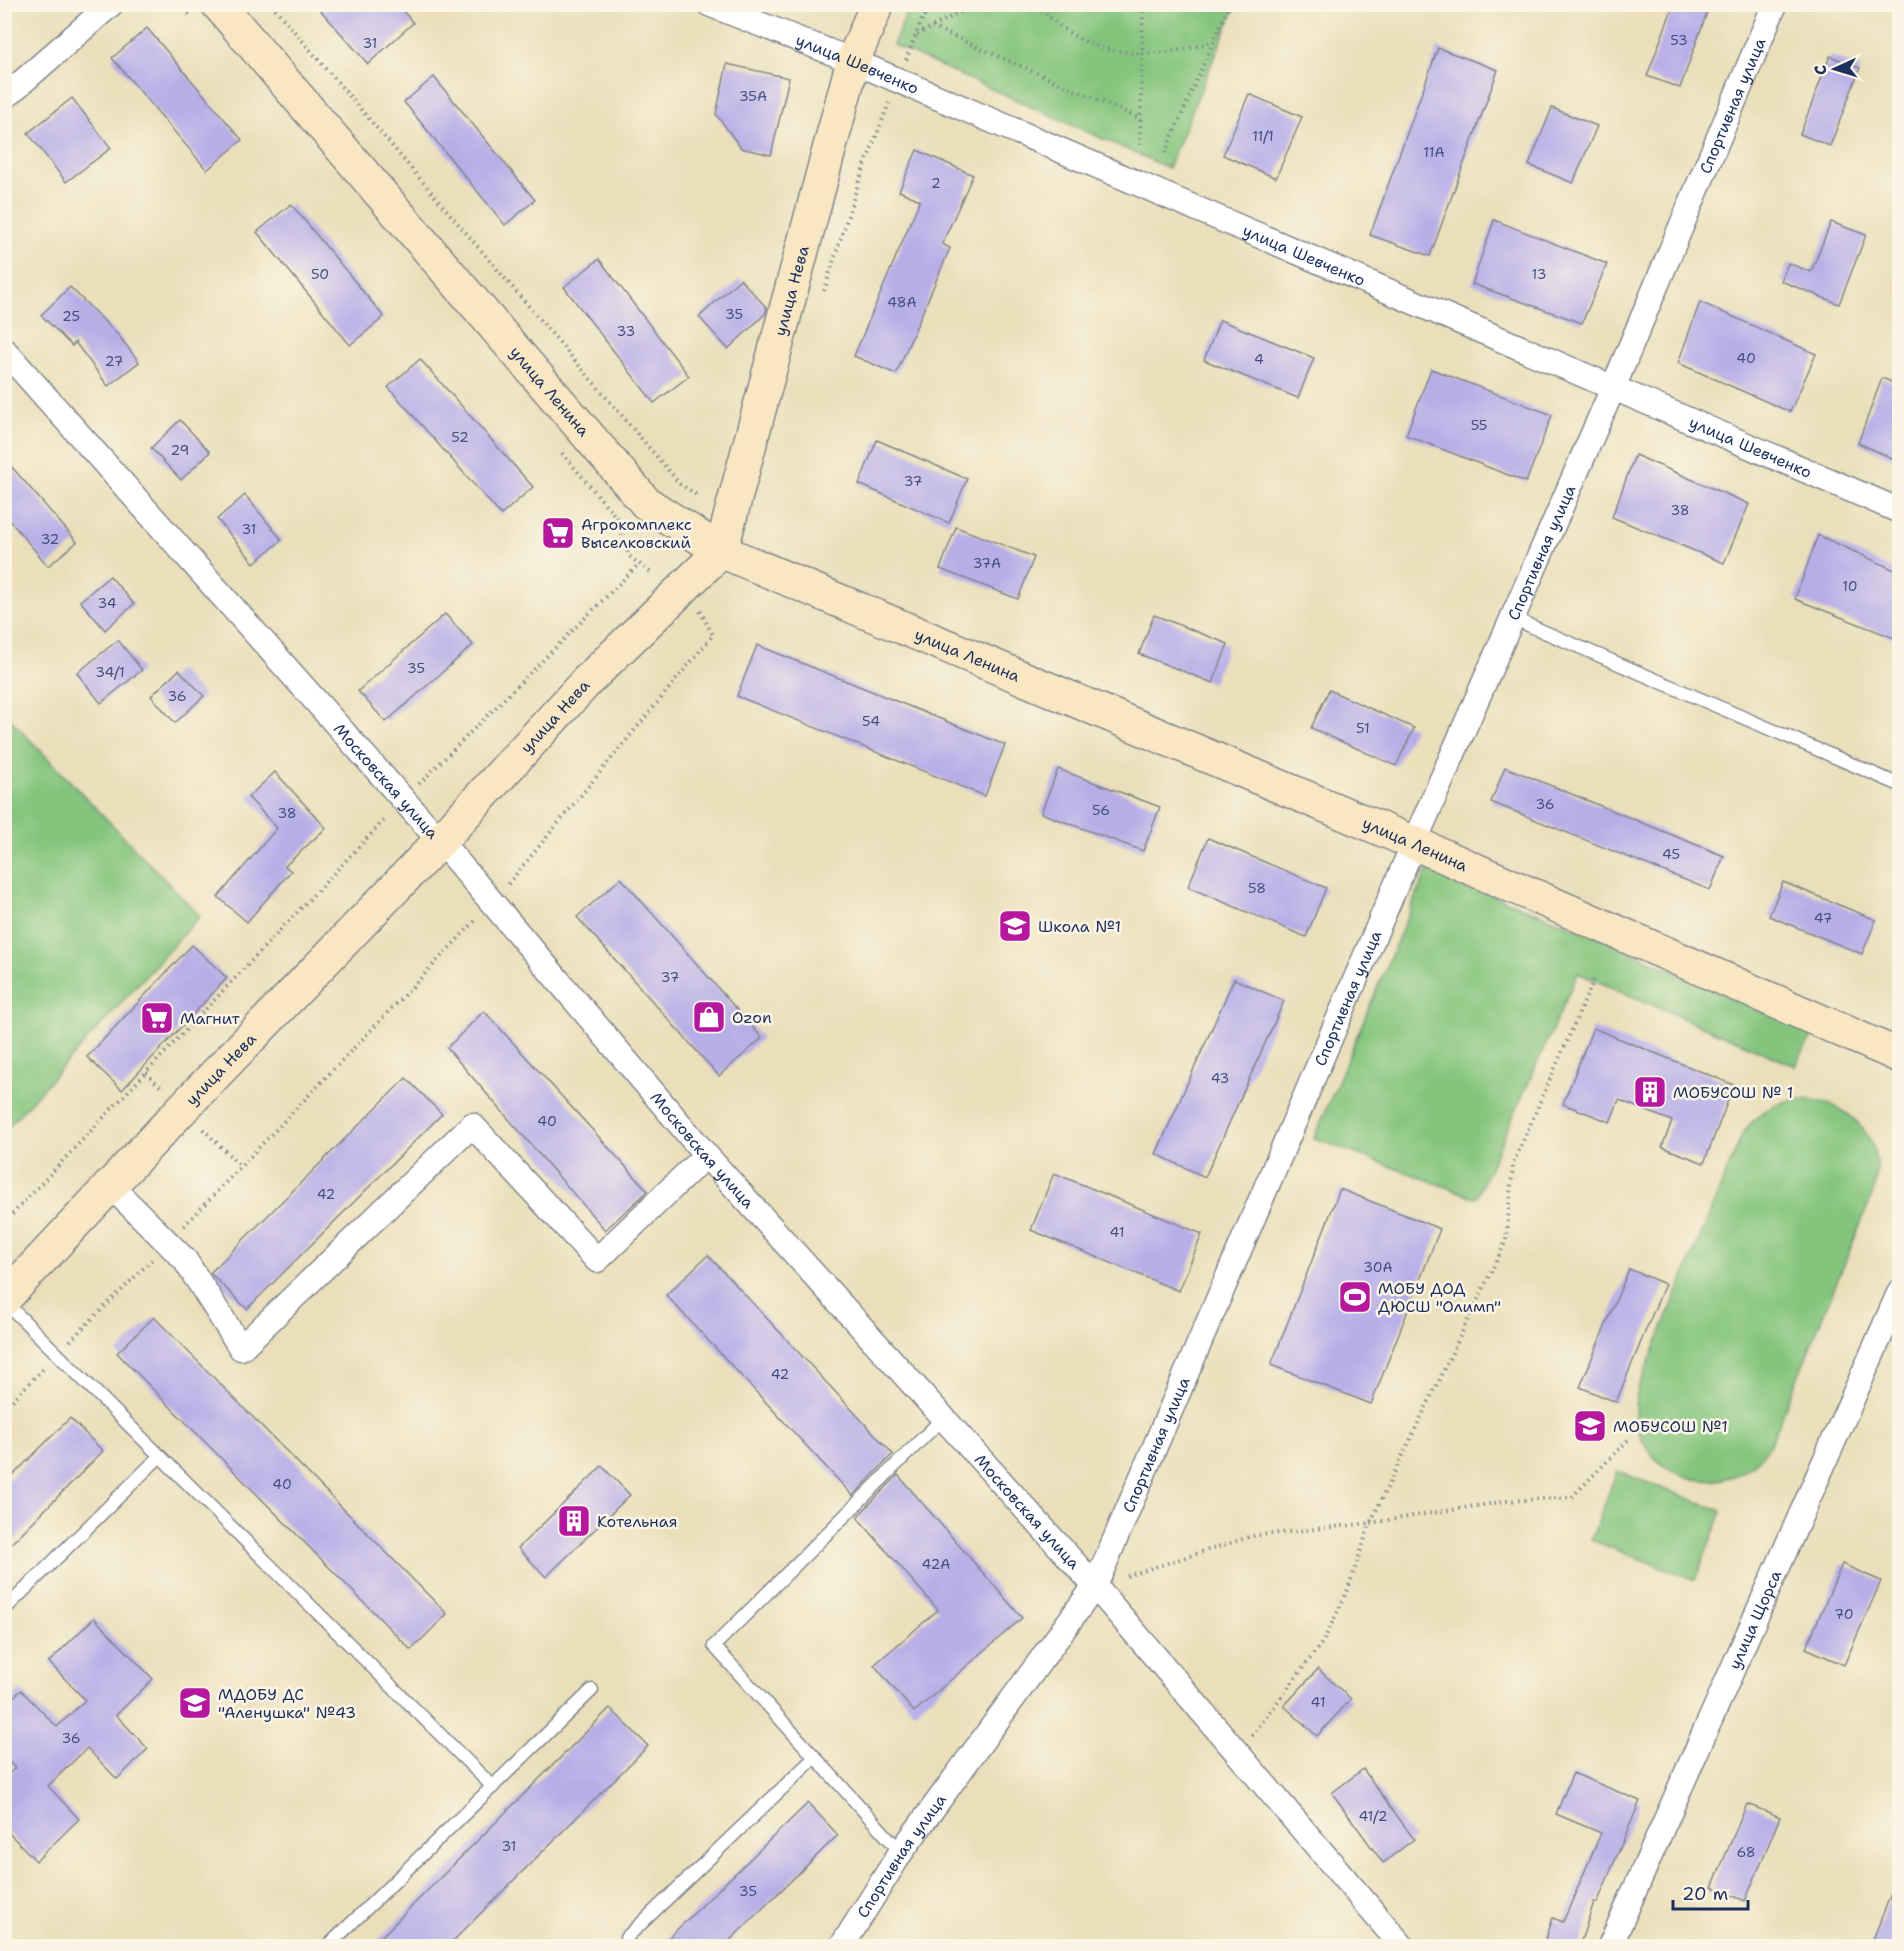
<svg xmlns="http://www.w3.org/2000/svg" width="1904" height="1951" viewBox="0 0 1904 1951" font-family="'Shantell Sans',sans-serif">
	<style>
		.green { fill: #84c57d; stroke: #507a6e; stroke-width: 1.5 }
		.building { fill: #b7aee8 }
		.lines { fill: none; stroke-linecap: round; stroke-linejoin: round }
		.lane-casing { stroke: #82878c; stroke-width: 15 }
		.street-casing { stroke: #82878c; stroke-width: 27 }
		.secondary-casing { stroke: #82878c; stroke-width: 36 }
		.path { stroke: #82878c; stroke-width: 4; stroke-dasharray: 1.5 4.5; stroke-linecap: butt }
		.lane { stroke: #fff; stroke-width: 12 }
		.street { stroke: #fff; stroke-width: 24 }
		.secondary { stroke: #f9e7c3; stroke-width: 33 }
		.labels { text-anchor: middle; stroke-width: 5; stroke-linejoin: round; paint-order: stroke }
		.number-label { font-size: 14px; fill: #424f80 }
		.street-label { font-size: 16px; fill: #1b2f5e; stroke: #fcf5e5 }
		.poi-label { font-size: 16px; fill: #1b2f5e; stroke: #fcf5e5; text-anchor: start }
	</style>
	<rect width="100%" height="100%" fill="#fcf5e5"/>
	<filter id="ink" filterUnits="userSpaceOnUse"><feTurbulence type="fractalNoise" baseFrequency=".0167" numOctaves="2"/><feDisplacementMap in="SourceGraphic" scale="12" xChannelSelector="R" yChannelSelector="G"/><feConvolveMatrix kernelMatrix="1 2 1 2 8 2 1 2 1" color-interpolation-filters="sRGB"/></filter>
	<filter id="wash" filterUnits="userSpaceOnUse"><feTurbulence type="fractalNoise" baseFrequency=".008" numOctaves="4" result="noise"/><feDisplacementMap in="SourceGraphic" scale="24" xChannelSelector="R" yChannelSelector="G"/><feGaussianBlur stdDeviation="1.35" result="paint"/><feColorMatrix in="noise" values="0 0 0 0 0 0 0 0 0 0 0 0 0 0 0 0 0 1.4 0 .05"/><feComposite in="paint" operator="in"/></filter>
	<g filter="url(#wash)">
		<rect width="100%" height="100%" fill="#eadfba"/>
		<g class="green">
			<path d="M910,5v-1l326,1 -68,163 -275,-123z"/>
			<path d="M4,713l196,203 -195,214h-1z"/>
			<path d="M1427,870l167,65 219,99 -18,32 -217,-93 -102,225 -162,-60z"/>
			<path d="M1806,1099c49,4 82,46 67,94l-100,245c-39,82 -161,34 -134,-52l103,-251c14,-23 37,-36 64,-36z"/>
			<path d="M1617,1471l105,40 -27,69 -104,-40z"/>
		</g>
		<g id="blocks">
			<g class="building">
				<path d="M315,4h82l16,19 -45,41z"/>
				<path d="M1674,4h36l-30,84 -33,-12z"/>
				<path d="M147,28l95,112 -35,30 -95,-112z"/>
				<path d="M1438,48l60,22 -68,186 -60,-21z"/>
				<path d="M1830,56l30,12 -30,78 -30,-12z"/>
				<path d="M727,64l62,14 -18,77 -30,-7 -25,-34z"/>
				<path d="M434,77l101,123 -30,25 -101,-123z"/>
				<path d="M1249,94l53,23 -26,61 -53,-23z"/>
				<path d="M72,98l39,50 -45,34 -38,-49z"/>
				<path d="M1552,108l45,18 -24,57 -44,-18z"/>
				<path d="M917,150l56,25 -31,69 8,4 -54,126 -42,-18 66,-156 -21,-9z"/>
				<path d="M291,204l93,113 -34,28 -93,-113z"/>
				<path d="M1494,220l113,44 -25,59 -110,-39z"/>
				<path d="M1831,222l35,13 -27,69 -58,-23 7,-18 23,9z"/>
				<path d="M599,259l90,117 -35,27 -90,-116z"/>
				<path d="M740,279l27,29 -2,6 -37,35 -29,-32z"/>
				<path d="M70,287l49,49 20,26 -31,24 -33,-44 -3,4 -31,-31z"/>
				<path d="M1700,302l116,52 -26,58 -112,-49z"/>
				<path d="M1220,320l94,38 -16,40 -94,-38z"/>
				<path d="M420,359l113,128 -32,28 -113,-128z"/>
				<path d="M1431,369l121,46 -26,67 -120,-47z"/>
				<path d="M1882,378l17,7v76l-41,-18z"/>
				<path d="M180,420l30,32 -29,28 -30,-32z"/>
				<path d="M877,440l90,39 -18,44 -90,-39z"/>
				<path d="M1635,455l114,49 -25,59 -112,-46z"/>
				<path d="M4,458l73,84 -29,24 -44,-52z"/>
				<path d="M245,495l37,45 -28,23 -37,-44z"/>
				<path d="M956,527l78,30 -16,42 -78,-30z"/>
				<path d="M1818,535l81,37v68l-104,-41z"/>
				<path d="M110,576l24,28 -29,26 -25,-29z"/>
				<path d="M445,614l28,31 -87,77 -28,-31z"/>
				<path d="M1154,615l74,29 -15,39 -74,-29z"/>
				<path d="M118,640l24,30 -41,33 -24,-30z"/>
				<path d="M757,645l248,100 -20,51 -248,-100z"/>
				<path d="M179,670l25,26 -29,27 -24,-27z"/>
				<path d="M1329,690l85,38 -18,38 -85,-38z"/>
				<path d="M1505,767l219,89 -14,34 -219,-88z"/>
				<path d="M1058,769l102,38 -17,44 -102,-38z"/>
				<path d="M275,772l51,56 -41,38 6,5 -44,51 -29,-25 59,-69 -29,-31z"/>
				<path d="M1208,838l118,50 -20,49 -118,-50z"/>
				<path d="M621,878l141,160 -43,38 -142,-159z"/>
				<path d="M1783,882l93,38 -14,34 -93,-38z"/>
				<path d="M192,945l35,33 -105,112 -35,-33z"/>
				<path d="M1234,979l50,22 -79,176 -49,-23z"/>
				<path d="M484,1011l164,180 -43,39 -158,-182z"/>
				<path d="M1593,1028l141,57 -30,78 -42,-16 10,-26 -53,-21 -9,22 -47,-18z"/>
				<path d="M406,1078l36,36 -195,195 -37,-36z"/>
				<path d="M1054,1173l148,61 -23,57 -148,-61z"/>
				<path d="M1340,1189l100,40 -69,175 -100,-39z"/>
				<path d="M708,1255l185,199 -40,42 -187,-201z"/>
				<path d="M1629,1269l36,15 -49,118 -36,-15z"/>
				<path d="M154,1317l293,297 -36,36 -294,-297z"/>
				<path d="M70,1418l33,33 -99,100v-67z"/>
				<path d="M602,1466l28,29 -84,82 -28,-29z"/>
				<path d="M898,1475l124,143 -108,94 -40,-47 64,-55 -81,-93z"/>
				<path d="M1842,1564l39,17 -37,84 -38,-17z"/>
				<path d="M94,1618l59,61 -37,36 32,34 -31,30 -30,-31 -39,38 31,33 -43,42 -32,-33v-49l11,-11 -11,-11v-51l17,-16 36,37 28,-27 -36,-38z"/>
				<path d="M1318,1669l33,30 -34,37 -33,-30z"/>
				<path d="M610,1708l38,38 -201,201h-76z"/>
				<path d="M1363,1769l51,70 -31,24 -51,-70z"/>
				<path d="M1573,1773l67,28 -43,102 -3,-1 -15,45h-36l10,-29 10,4 38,-89 -45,-19z"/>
				<path d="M808,1803l30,32 -115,112h-64z"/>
				<path d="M1747,1804l33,13 -35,84 -33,-14z"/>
				<path d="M1898,1876l1,71h-29z"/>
			</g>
		</g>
	</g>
	<g filter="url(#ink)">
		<use href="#blocks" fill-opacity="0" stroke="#82878c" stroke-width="1.5"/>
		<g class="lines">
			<g class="lane-casing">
				<g id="lane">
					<path d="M1512,618l388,167"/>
					<path d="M4,1301l489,486"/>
					<path d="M4,1610l156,-154"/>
					<path d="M901,1852l-187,-206 230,-229"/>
					<path d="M328,1946l264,-256"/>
					<path d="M627,1946l-1,-8 189,-181"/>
				</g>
			</g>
			<g class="street-casing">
				<g id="street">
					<path id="s1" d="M709,4l144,57 1047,450"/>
					<path d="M4,98l107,-94"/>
					<path id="s2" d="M4,350l436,491 266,314 389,431 307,360"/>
					<path d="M111,1186l74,74 56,88 231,-223 125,135 109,-105"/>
					<path id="s3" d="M842,1946l59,-94 194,-266 319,-743 199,-455 162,-384"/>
					<path id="s4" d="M1610,1946l290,-655"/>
				</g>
			</g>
			<g class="secondary-casing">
				<g id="secondary">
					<path id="s5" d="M218,4l428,499 75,48 693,292 486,213"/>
					<path id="s6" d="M4,1299l178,-190 258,-268 147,-160 134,-130 132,-490 24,-57"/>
				</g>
			</g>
			<g class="path">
				<path d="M181,4l9,11"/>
				<path d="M271,4l409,480 17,11"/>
				<path d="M1038,4c43,56 115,58 176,37"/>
				<path d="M924,16l22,-12"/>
				<path d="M932,27l209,92"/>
				<path d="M917,35l58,-31"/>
				<path d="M906,60l22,-56"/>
				<path d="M1140,145l3,-141"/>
				<path d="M1165,153l65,-149"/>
				<path d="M824,291l36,-113 29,-75"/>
				<path d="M562,453l55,65 12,38 21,16"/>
				<path d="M419,784l220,-220"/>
				<path d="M508,884l205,-249 -13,-24"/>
				<path d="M146,1073l17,16"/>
				<path d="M203,1129l38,38"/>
				<path d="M4,1223l383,-406"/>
				<path d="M184,1226l293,-307"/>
				<path d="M70,1341l82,-81"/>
				<path d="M4,1409l42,-43"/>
				<path d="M1127,1576l125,-40 118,-13 136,-282 7,-77 81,-185"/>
				<path d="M1252,1736l72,-96 23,-48 23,-69 137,-22 65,-4 59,-60"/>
			</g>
			<use href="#lane" class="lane"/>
			<use href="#street" class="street"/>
			<use href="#secondary" class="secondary"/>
		</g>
	</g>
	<defs>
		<g id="supermarket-square" transform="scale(1.725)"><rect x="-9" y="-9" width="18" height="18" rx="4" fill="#b5179e" stroke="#fcf5e5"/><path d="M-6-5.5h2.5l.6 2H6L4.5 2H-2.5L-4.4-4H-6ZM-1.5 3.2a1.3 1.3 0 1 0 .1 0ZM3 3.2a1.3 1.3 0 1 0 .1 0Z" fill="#fff"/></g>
		<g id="school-square" transform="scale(1.725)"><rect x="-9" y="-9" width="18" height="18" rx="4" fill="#b5179e" stroke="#fcf5e5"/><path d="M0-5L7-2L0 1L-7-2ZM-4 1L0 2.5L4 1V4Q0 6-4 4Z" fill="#fff"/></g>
		<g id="shop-square" transform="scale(1.725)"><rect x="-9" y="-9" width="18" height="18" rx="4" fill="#b5179e" stroke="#fcf5e5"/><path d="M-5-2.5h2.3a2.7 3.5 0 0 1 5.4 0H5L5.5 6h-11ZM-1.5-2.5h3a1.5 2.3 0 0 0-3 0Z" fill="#fff"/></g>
		<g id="building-square" transform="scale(1.725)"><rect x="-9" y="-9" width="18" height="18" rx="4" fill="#b5179e" stroke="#fcf5e5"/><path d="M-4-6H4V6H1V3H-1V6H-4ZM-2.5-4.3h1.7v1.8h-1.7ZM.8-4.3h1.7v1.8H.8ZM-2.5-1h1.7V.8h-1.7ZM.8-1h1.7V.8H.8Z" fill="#fff"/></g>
		<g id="stadium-square" transform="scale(1.725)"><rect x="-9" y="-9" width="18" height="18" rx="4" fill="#b5179e" stroke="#fcf5e5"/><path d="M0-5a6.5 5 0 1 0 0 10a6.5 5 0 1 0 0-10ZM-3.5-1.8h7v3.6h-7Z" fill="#fff"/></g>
	</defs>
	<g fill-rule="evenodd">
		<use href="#supermarket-square" x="558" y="533"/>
		<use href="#school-square" x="1015" y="926"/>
		<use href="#shop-square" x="709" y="1017"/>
		<use href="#supermarket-square" x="157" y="1018"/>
		<use href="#building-square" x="1650" y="1092"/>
		<use href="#stadium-square" x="1355" y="1297"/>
		<use href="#school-square" x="1590" y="1426"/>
		<use href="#building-square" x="574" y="1521"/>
		<use href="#school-square" x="195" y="1703"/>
	</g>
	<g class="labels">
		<g class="number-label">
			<text x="1679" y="45">53</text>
			<text x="370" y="48">31</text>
			<text x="753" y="101">35А</text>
			<text x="1263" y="141">11/1</text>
			<text x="1434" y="157">11А</text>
			<text x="936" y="188">2</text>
			<text x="320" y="279">50</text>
			<text x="1539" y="279">13</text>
			<text x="902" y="307">48А</text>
			<text x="734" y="319">35</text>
			<text x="71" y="321">25</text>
			<text x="626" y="336">33</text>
			<text x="1746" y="363">40</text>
			<text x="1259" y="364">4</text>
			<text x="114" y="366">27</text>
			<text x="1479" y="430">55</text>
			<text x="460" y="442">52</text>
			<text x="180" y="455">29</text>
			<text x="913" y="486">37</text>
			<text x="1680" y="515">38</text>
			<text x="249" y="534">31</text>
			<text x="50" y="544">32</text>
			<text x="987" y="568">37А</text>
			<text x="1850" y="591">10</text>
			<text x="107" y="608">34</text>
			<text x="416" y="673">35</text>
			<text x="110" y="677">34/1</text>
			<text x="177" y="701">36</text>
			<text x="871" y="726">54</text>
			<text x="1363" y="733">51</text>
			<text x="1545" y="809">36</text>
			<text x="1101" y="815">56</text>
			<text x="287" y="818">38</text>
			<text x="1671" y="859">45</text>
			<text x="1257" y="893">58</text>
			<text x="1823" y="923">47</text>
			<text x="670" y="982">37</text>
			<text x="1220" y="1083">43</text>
			<text x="547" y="1126">40</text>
			<text x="326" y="1199">42</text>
			<text x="1117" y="1237">41</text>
			<text x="1378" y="1272">30А</text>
			<text x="780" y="1379">42</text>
			<text x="282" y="1489">40</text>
			<text x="936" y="1569">42А</text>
			<text x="1844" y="1619">70</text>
			<text x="1318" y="1707">41</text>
			<text x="71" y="1743">36</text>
			<text x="1373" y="1821">41/2</text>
			<text x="509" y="1851">31</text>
			<text x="1746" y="1857">68</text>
			<text x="748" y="1896">35</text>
		</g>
		<g class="street-label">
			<text dy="6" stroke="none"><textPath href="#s1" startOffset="160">улица Шевченко</textPath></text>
			<text dy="6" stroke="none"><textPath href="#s3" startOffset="2052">Спортивная улица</textPath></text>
			<text dy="6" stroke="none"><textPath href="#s1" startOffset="646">улица Шевченко</textPath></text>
			<text dy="6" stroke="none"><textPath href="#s6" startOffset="1306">улица Нева</textPath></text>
			<text dy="6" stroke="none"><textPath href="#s5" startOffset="510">улица Ленина</textPath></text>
			<text dy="6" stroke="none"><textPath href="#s1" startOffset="1132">улица Шевченко</textPath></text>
			<text dy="6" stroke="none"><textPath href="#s3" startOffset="1566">Спортивная улица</textPath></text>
			<text dy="6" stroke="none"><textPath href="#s5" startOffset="1014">улица Ленина</textPath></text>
			<text dy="6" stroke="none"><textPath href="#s6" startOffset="802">улица Нева</textPath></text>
			<text dy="6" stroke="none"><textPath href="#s2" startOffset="576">Московская улица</textPath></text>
			<text dy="6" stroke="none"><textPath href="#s5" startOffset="1500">улица Ленина</textPath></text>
			<text dy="6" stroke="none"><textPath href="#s3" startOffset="1080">Спортивная улица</textPath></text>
			<text dy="6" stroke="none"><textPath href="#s6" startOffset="316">улица Нева</textPath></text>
			<text dy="6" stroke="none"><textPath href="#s2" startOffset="1062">Московская улица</textPath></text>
			<text dy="6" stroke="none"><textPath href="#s3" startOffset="594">Спортивная улица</textPath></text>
			<text dy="6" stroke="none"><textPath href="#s2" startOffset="1548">Московская улица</textPath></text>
			<text dy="6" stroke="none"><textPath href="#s4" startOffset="357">улица Щорса</textPath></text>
			<text dy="6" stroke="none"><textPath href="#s3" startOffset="108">Спортивная улица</textPath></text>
		</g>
		<g class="poi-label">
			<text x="581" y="530">Агрокомплекс<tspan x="581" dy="18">Выселковский</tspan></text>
			<text x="1038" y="932">Школа №1</text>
			<text x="732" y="1023">Ozon</text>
			<text x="180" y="1024">Магнит</text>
			<text x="1673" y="1098">МОБУСОШ № 1</text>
			<text x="1378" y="1294">МОБУ ДОД<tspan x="1378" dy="18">ДЮСШ "Олимп"</tspan></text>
			<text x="1613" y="1432">МОБУСОШ №1</text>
			<text x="597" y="1527">Котельная</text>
			<text x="218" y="1700">МДОБУ ДС<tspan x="218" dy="18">"Аленушка" №43</tspan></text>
		</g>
	</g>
	<rect width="1904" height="1951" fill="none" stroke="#fcf5e5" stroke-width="24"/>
	<g transform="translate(1835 69) rotate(266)" stroke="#fcf5e5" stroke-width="4.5" paint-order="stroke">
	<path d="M0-4.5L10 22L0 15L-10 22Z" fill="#1b2f5e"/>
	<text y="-9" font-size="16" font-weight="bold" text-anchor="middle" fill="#1b2f5e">С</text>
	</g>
	<path d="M1673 1900v9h75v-9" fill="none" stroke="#1b2f5e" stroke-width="3"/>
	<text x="1682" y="1900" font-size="18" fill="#1b2f5e" stroke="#fcf5e5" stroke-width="4.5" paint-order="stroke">20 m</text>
</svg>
